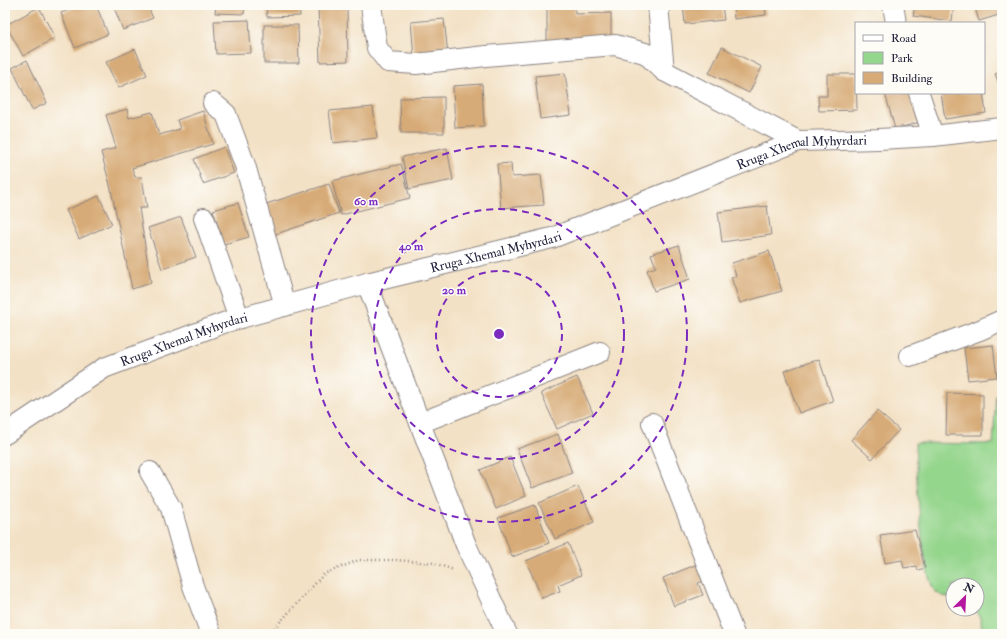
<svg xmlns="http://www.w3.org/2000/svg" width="1007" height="639" viewBox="0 0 1007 639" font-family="'IM FELL Double Pica',serif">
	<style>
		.green { fill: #95d68d; stroke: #5c7c64 }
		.building { fill: #d7ab77 }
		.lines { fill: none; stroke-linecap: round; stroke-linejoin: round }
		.minor-casing { stroke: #8a8280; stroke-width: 22 }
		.path { stroke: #8a8280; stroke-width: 2.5; stroke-dasharray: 1 3; stroke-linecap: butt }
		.minor { stroke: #fff; stroke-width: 20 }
		.ring { fill: none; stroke: #7b2cbf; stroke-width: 2; stroke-dasharray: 7 5 }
		.labels { text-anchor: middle; stroke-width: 3; stroke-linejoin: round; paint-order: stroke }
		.street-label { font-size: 13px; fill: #22223b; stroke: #fdfcf7 }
		.centre { fill: #7b2cbf; stroke: #fdfcf7; stroke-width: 2 }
		.ring-label { font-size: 12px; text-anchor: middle; font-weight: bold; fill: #7b2cbf; stroke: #fdfcf7; stroke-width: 3; stroke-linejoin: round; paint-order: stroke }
	</style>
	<rect width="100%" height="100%" fill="#fdfcf7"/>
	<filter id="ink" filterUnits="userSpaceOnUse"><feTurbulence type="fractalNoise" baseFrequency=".025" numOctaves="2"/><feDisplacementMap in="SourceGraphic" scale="8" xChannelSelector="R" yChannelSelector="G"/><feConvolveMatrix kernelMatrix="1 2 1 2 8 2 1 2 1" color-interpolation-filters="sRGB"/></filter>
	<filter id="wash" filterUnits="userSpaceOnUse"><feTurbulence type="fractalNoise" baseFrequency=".012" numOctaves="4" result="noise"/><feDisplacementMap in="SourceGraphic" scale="16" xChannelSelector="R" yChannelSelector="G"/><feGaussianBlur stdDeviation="0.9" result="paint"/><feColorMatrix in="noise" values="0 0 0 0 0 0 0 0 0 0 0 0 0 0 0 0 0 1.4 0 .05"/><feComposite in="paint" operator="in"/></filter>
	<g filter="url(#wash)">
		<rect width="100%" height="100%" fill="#f3e1c5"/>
		<path class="green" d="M996,394h6v240h-20l-1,-14 -5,-11h1v-24h-24v13c-6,-1 -13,-2 -17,-6 -15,-13 -20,-125 -21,-149l78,1z"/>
		<g id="blocks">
			<g class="building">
				<path d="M81,5h15l12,29 -33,14 -14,-35z"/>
				<path d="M113,5h34l6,13 -30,12z"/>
				<path d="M216,5h29l-1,9 -29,-1z"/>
				<path d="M266,5h33l1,11 -33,1z"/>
				<path d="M318,5h29l1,56 -28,1z"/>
				<path d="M547,5h28v9l36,-1v29l-64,1z"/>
				<path d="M683,5h39l2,15 -39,4z"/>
				<path d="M733,5h32l1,10 -32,4z"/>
				<path d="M915,5h39l-2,16 -39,-5z"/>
				<path d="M974,5h28v9l-23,7z"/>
				<path d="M39,7l16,31 -32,18 -17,-31z"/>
				<path d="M444,19l4,35 -34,3 -3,-35z"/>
				<path d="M249,20l2,33 -35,1 -2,-33z"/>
				<path d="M264,25h34l1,38h-35z"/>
				<path d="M722,47l40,20 -13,26 -40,-20z"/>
				<path d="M135,49l12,26 -29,13 -12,-26z"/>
				<path d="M27,60l20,43 -15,7 -20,-42z"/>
				<path d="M1002,71v20l-7,-17z"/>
				<path d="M565,73l6,42 -31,4 -5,-43z"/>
				<path d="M827,74h29l1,36 -38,1 -1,-15h9z"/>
				<path d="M482,84l2,42 -29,2 -2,-42z"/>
				<path d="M885,93h32l7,28 -29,8z"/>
				<path d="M941,93h42l3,20 -41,6z"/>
				<path d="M444,97v36h-43l-1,-35z"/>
				<path d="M373,107l4,31 -44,5 -4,-32z"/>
				<path d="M127,109l2,9 23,-6 7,23 21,-6 -3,-9 26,-9 10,33 -81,24 3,9h7l5,31h-8l12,75 -19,6 -22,-104 -9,-33 15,-4 -10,-33z"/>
				<path d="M224,147l10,26 -31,11 -9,-25z"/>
				<path d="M447,148l6,32 -44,9 -7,-32z"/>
				<path d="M511,163l1,14 29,-2 3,30 -43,3 -4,-44z"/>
				<path d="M401,164l9,34 -69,17 -9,-34z"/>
				<path d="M329,184l10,29 -66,22 -10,-30z"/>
				<path d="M99,196l13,28 -33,15 -13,-29z"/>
				<path d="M238,203l11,34 -25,7 -11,-34z"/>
				<path d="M767,206l4,29 -49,7 -4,-30z"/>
				<path d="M181,217l15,40 -34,12 -14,-41z"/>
				<path d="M679,245l11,34 -36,12 -7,-21 9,-3 -5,-13z"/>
				<path d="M769,251l13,40 -42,12 -9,-26 5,-1 -4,-13z"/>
				<path d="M993,345l4,32 -29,3 -4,-32z"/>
				<path d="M819,359l14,42 -34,12 -15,-42z"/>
				<path d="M577,377l16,36 -36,16 -16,-36z"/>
				<path d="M947,393l36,1v41h-37z"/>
				<path d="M877,411l22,19 -27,29 -21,-19z"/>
				<path d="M558,434l14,39 -40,15 -15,-39z"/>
				<path d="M510,457l16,39 -30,13 -16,-39z"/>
				<path d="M578,486l16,36 -39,17 -16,-36z"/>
				<path d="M535,505l14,38 -37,14 -14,-39z"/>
				<path d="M915,530l10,38 -7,2 -2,-4 -12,2 -2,-8 -17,3 -5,-28z"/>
				<path d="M568,543l13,32 -23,10 2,6 -18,7 -16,-37z"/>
				<path d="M700,563l7,17 -9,3 5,12 -29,11 -11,-28z"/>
			</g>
		</g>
	</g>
	<g filter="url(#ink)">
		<use href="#blocks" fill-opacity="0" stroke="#8a8280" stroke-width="1"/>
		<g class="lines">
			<g class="minor-casing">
				<g id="minor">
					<path d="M371,5l6,43 11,14 28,2 70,-8 129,-11 30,8 19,18 134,70"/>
					<path d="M658,5l6,66"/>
					<path d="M893,5l3,18"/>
					<path d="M919,93l14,43"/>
					<path d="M213,103l13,11 19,51 40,141"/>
					<path d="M204,218l35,100"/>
					<path d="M367,283l99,262 41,89"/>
					<path d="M910,356l70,-26 22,-10"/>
					<path d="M420,423l180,-71"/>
					<path d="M652,423l82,211"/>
					<path id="s1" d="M5,434l99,-66 122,-46 141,-39 185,-45 246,-97 81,-2 54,-3 69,-8"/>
					<path d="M150,472l21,36 22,78 18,48"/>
				</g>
			</g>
			<path class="path" d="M269,634l55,-60 35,-14h37l38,3 20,7"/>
			<use href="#minor" class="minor"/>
		</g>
	</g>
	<g class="ring">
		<circle cx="499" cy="334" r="63"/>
		<circle cx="499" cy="334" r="125"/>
		<circle cx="499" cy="334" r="188"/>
	</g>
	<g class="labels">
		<g class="street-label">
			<text dy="5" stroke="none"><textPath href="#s1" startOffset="852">Rruga Xhemal Myhyrdari</textPath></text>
			<text dy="5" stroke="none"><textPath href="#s1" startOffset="528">Rruga Xhemal Myhyrdari</textPath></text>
			<text dy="5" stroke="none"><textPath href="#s1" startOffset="204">Rruga Xhemal Myhyrdari</textPath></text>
		</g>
	</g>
	<circle cx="499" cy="334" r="6" class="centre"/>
	<g class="ring-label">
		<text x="366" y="205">60 m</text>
		<text x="411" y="250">40 m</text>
		<text x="454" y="294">20 m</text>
	</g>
	<rect width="1007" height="639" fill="none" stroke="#fdfcf7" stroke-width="20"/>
	<rect x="855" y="22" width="130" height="72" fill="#fdfcf7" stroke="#a5a5ac"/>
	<rect x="863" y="35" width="20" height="6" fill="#ffffff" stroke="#a5a5ac"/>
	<text x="891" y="42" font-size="12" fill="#22223b">Road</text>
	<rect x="863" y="52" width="20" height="12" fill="#95d68d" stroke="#a5a5ac"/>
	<text x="891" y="62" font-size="12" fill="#22223b">Park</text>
	<rect x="863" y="72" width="20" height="12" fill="#d7ab77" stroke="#a5a5ac"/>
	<text x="891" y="82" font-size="12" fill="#22223b">Building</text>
	<g transform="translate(965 597) rotate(24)"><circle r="19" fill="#fdfcf7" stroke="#a5a5ac"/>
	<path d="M0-3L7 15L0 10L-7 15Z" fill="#b5179e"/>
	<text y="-6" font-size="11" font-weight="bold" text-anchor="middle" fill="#22223b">N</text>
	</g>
</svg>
